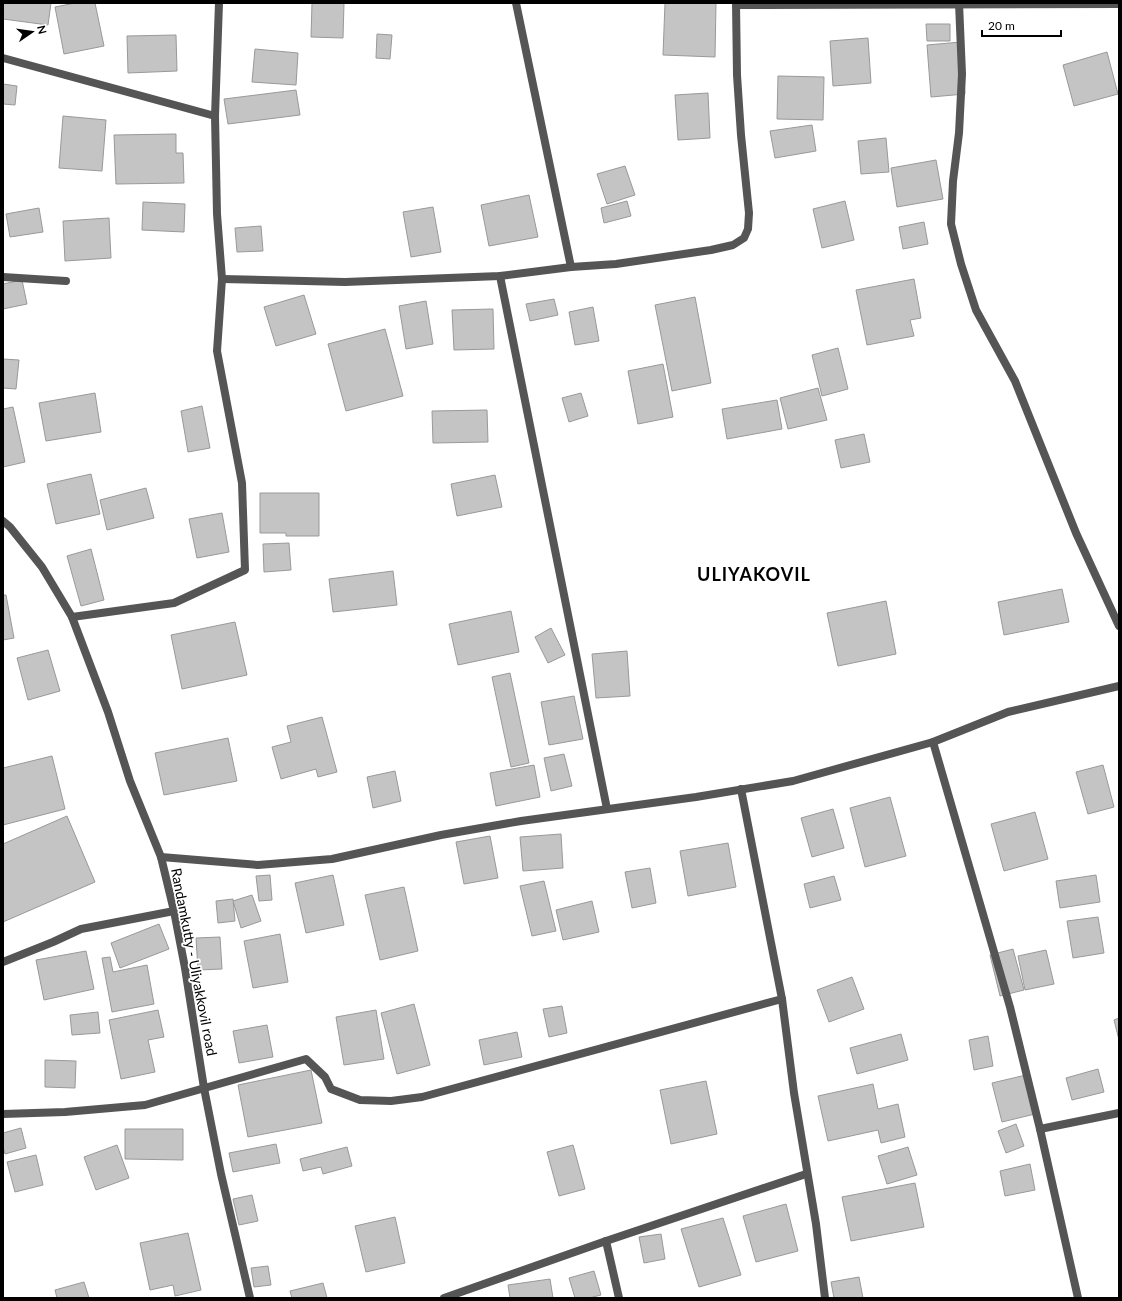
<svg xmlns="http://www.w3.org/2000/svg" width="1122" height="1301" viewBox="0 0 1122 1301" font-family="Lato,sans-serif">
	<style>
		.building { fill: #c4c4c4; stroke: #999 }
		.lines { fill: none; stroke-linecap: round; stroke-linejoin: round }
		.minor { stroke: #555; stroke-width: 8 }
		.tertiary { stroke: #555; stroke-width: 8 }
		.labels { text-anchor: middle; stroke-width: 3.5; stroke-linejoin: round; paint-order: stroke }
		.street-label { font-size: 14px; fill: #000; stroke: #fff }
		.district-label { font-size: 18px; font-weight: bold; letter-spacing: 1px; fill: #000; stroke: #fff }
	</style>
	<rect width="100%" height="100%" fill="#fff"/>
	<g class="building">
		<path d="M3,3h48l-3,22 -45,-6z"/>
		<path d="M75,3h20l9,43 -40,8 -9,-47z"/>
		<path d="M312,3h32l-1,35 -32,-1z"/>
		<path d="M665,3h51l-1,54 -52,-2z"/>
		<path d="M926,24h24v17h-23z"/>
		<path d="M377,34l15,1 -2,24 -14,-1z"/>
		<path d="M176,35l1,36 -49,2 -1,-37z"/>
		<path d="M868,38l3,45 -38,3 -3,-45z"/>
		<path d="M961,42l4,52 -34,3 -4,-52z"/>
		<path d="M255,49l43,4 -2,32 -44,-3z"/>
		<path d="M1107,52l11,42 -44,12 -11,-41z"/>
		<path d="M778,76l46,1 -1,43 -46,-1z"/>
		<path d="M3,84l14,2 -2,19 -12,-1z"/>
		<path d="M296,90l4,25 -72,9 -4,-25z"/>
		<path d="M708,93l2,45 -32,2 -3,-45z"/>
		<path d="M63,116l43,4 -4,51 -43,-3z"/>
		<path d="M812,125l4,26 -41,7 -5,-27z"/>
		<path d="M176,134v19h7l1,30 -68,1 -2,-49z"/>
		<path d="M886,138l3,34 -28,2 -3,-33z"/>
		<path d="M936,160l7,39 -46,8 -6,-39z"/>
		<path d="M625,166l10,29 -28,9 -10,-30z"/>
		<path d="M529,195l9,42 -49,9 -8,-41z"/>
		<path d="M627,201l4,15 -27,7 -3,-15z"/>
		<path d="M845,201l9,39 -32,8 -9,-39z"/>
		<path d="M143,202l42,2 -1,28 -42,-2z"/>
		<path d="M433,207l8,45 -30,5 -8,-45z"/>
		<path d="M39,208l4,24 -33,5 -4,-23z"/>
		<path d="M109,218l2,40 -46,3 -2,-40z"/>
		<path d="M924,222l4,22 -25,5 -4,-22z"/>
		<path d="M261,226l2,25 -26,1 -2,-24z"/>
		<path d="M914,279l7,39 -11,2 4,16 -47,9 -11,-55z"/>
		<path d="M22,280l5,24 -24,5v-25z"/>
		<path d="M304,295l12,39 -40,12 -12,-39z"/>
		<path d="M695,297l16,86 -39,8 -17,-86z"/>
		<path d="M554,299l4,16 -28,6 -4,-17z"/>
		<path d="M426,301l7,43 -27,5 -7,-43z"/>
		<path d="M593,307l6,34 -24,4 -6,-33z"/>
		<path d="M493,309l1,40 -40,1 -2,-40z"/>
		<path d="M385,329l18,67 -57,15 -18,-67z"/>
		<path d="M838,348l10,41 -26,7 -10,-41z"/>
		<path d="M3,359l16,1 -3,29 -13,-1z"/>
		<path d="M663,364l10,53 -35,7 -10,-53z"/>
		<path d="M818,388l9,32 -39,9 -8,-31z"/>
		<path d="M95,393l6,39 -55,9 -7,-38z"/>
		<path d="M581,393l7,23 -19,6 -7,-24z"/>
		<path d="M777,400l5,29 -55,10 -5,-30z"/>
		<path d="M202,406l8,42 -22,4 -7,-41z"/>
		<path d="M13,407l12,55 -22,5v-58z"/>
		<path d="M487,410l1,32 -55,1 -1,-32z"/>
		<path d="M864,434l6,28 -29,6 -6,-28z"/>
		<path d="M91,474l9,40 -44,10 -9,-40z"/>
		<path d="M495,475l7,32 -45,9 -6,-32z"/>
		<path d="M146,488l8,30 -47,12 -7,-30z"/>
		<path d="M260,493h59v43h-33v-3h-26z"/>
		<path d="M222,513l7,39 -32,6 -8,-39z"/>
		<path d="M289,543l2,27 -27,2 -1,-28z"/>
		<path d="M91,549l13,51 -23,6 -14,-50z"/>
		<path d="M393,571l4,34 -64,7 -4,-33z"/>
		<path d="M1062,589l7,33 -65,13 -6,-33z"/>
		<path d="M3,595h3l8,43 -11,2z"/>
		<path d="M886,601l10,53 -58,12 -11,-53z"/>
		<path d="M511,611l8,41 -61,13 -9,-41z"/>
		<path d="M235,622l12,53 -65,14 -11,-54z"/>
		<path d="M551,628l14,27 -17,8 -13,-26z"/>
		<path d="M48,650l12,41 -32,9 -11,-42z"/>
		<path d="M627,651l3,45 -34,2 -4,-44z"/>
		<path d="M510,673l19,90 -18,4 -19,-90z"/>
		<path d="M574,696l9,43 -34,6 -8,-43z"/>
		<path d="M322,717l15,55 -19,5 -2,-8 -35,10 -9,-32 19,-5 -4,-16z"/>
		<path d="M228,738l9,43 -73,14 -9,-42z"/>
		<path d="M564,754l8,32 -21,5 -7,-33z"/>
		<path d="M52,756l13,53 -62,16v-57z"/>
		<path d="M534,765l6,32 -44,9 -6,-33z"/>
		<path d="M1103,765l11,42 -26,7 -12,-42z"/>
		<path d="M395,771l6,30 -28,7 -6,-31z"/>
		<path d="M890,797l16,59 -41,11 -15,-59z"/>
		<path d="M833,809l11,39 -32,9 -11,-39z"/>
		<path d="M1035,812l13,47 -44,12 -13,-47z"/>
		<path d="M67,816l28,66 -92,40v-78z"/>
		<path d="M561,834l2,34 -40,3 -3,-34z"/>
		<path d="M490,836l8,42 -34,6 -8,-42z"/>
		<path d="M728,843l8,44 -48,9 -8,-45z"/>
		<path d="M650,868l6,35 -24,5 -7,-36z"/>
		<path d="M270,875l2,25 -13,1 -3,-25z"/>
		<path d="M333,875l11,50 -38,8 -11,-50z"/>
		<path d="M1096,875l4,27 -40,6 -4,-27z"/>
		<path d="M834,876l7,24 -31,8 -6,-24z"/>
		<path d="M544,881l12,50 -24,5 -12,-50z"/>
		<path d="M404,887l14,64 -38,9 -15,-65z"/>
		<path d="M252,895l9,26 -20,7 -8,-27z"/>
		<path d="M233,899l2,22 -17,2 -2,-22z"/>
		<path d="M592,901l7,31 -36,8 -7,-30z"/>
		<path d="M1098,917l6,36 -31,5 -6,-37z"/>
		<path d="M159,924l10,25 -49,19 -9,-25z"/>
		<path d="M280,934l8,48 -35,6 -9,-47z"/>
		<path d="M220,937l2,32 -24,1 -2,-32z"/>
		<path d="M1013,949l11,41 -24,6 -10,-41z"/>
		<path d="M1046,950l8,34 -29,6 -7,-34z"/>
		<path d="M86,951l8,38 -50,11 -8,-40z"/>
		<path d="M110,957l3,15 34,-7 7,39 -42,8 -10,-54z"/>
		<path d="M852,977l12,32 -35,13 -12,-32z"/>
		<path d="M414,1004l16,61 -33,9 -16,-61z"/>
		<path d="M562,1006l5,27 -18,4 -6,-28z"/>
		<path d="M158,1010l6,27 -16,3 7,32 -34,7 -12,-59z"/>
		<path d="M376,1010l8,49 -40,6 -8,-48z"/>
		<path d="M98,1012l2,21 -28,2 -2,-20z"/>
		<path d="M1119,1018v22l-5,-20z"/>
		<path d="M267,1025l6,32 -34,6 -6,-32z"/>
		<path d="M517,1032l5,25 -38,8 -5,-25z"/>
		<path d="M901,1034l7,26 -51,14 -7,-26z"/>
		<path d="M988,1036l5,30 -19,4 -5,-30z"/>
		<path d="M45,1060l31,1 -1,27 -30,-1z"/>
		<path d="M1098,1069l6,23 -32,8 -6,-22z"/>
		<path d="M311,1070l11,53 -74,14 -10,-52z"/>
		<path d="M1026,1075l9,39 -33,8 -10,-39z"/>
		<path d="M706,1081l11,53 -46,10 -11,-54z"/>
		<path d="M873,1084l5,25 20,-5 7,33 -24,6 -3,-13 -50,11 -10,-45z"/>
		<path d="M1016,1124l8,22 -18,7 -8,-22z"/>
		<path d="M21,1128l5,20 -21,6 -2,-7v-14z"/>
		<path d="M125,1129h58v31l-58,-1z"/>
		<path d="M276,1144l4,19 -47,9 -4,-19z"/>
		<path d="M117,1145l12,33 -33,12 -12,-33z"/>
		<path d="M573,1145l12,44 -26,7 -12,-44z"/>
		<path d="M347,1147l5,19 -29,8 -2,-7 -18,4 -3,-12z"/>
		<path d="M908,1147l9,28 -30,9 -9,-28z"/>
		<path d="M36,1155l7,30 -28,7 -8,-30z"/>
		<path d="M1030,1164l5,26 -30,6 -5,-25z"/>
		<path d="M915,1183l9,44 -73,14 -9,-44z"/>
		<path d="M252,1195l6,26 -19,4 -6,-26z"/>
		<path d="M786,1204l12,47 -42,11 -13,-46z"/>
		<path d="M395,1217l10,46 -39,9 -11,-46z"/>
		<path d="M723,1218l18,57 -42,12 -18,-58z"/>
		<path d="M188,1233l13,57 -26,6 -2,-11 -23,5 -10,-47z"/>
		<path d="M661,1234l4,25 -21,4 -5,-26z"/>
		<path d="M268,1266l3,19 -17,2 -3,-19z"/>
		<path d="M594,1271l7,24 -12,3h-14l-6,-20z"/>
		<path d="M859,1277l4,21h-29l-3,-16z"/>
		<path d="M550,1279l3,19h-43l-2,-13z"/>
		<path d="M84,1282l5,16h-32l-2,-8z"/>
		<path d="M323,1283l4,15h-35l-2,-7z"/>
	</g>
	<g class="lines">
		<g class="minor">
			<path d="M516,3l55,264"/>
			<path d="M959,3l3,71 -3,59 -6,48 -2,43 10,40 15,46 39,71 61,152 43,93"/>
			<path d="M736,5l383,-1"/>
			<path d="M3,58l212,58"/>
			<path d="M500,276l107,533"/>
			<path d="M3,277l63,4"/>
			<path d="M222,279l123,3 155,-6 71,-9 45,-3 95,-14 22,-5 11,-7 4,-9 1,-16 -8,-78 -4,-60 -1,-72"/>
			<path d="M72,617l102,-14 71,-33 -3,-87 -25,-132 5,-72 -5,-65 -2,-98 4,-113"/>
			<path d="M933,742l77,265 30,122 38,169"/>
			<path d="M741,789l41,210 12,94 22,131 9,74"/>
			<path d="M161,857l97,8 74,-6 109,-24 80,-14 175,-24 97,-16 140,-39 75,-30 111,-26"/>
			<path d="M3,962l50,-20 28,-13 93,-18"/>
			<path d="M3,1114l62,-2 80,-7 161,-46 19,18 6,12 29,11 31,1 31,-4 360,-98"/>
			<path d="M1040,1129l79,-16"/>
			<path d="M606,1241l13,57"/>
			<path d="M444,1298l162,-57 200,-67"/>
		</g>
		<path class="tertiary" d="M3,521l7,6 32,40 30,50 36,95 22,69 31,76 13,54 11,57 19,120 17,86 29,124"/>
	</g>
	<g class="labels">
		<g class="street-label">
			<text transform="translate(194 962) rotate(79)" y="5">Randamkutty - Uliyakkovil road</text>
		</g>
		<g class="district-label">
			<text x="754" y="581">ULIYAKOVIL</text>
		</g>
	</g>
	<rect width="1122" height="1301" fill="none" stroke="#000000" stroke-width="8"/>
	<g transform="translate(32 32) rotate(77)" stroke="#ffffff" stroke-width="3" paint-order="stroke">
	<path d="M0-3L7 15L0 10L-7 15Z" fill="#000000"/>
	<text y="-6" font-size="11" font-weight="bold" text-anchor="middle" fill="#000000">N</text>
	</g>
	<path d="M982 30v6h79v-6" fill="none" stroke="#000000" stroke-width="2"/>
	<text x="988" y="30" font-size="12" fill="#000000" stroke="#ffffff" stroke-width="3" paint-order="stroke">20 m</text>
</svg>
